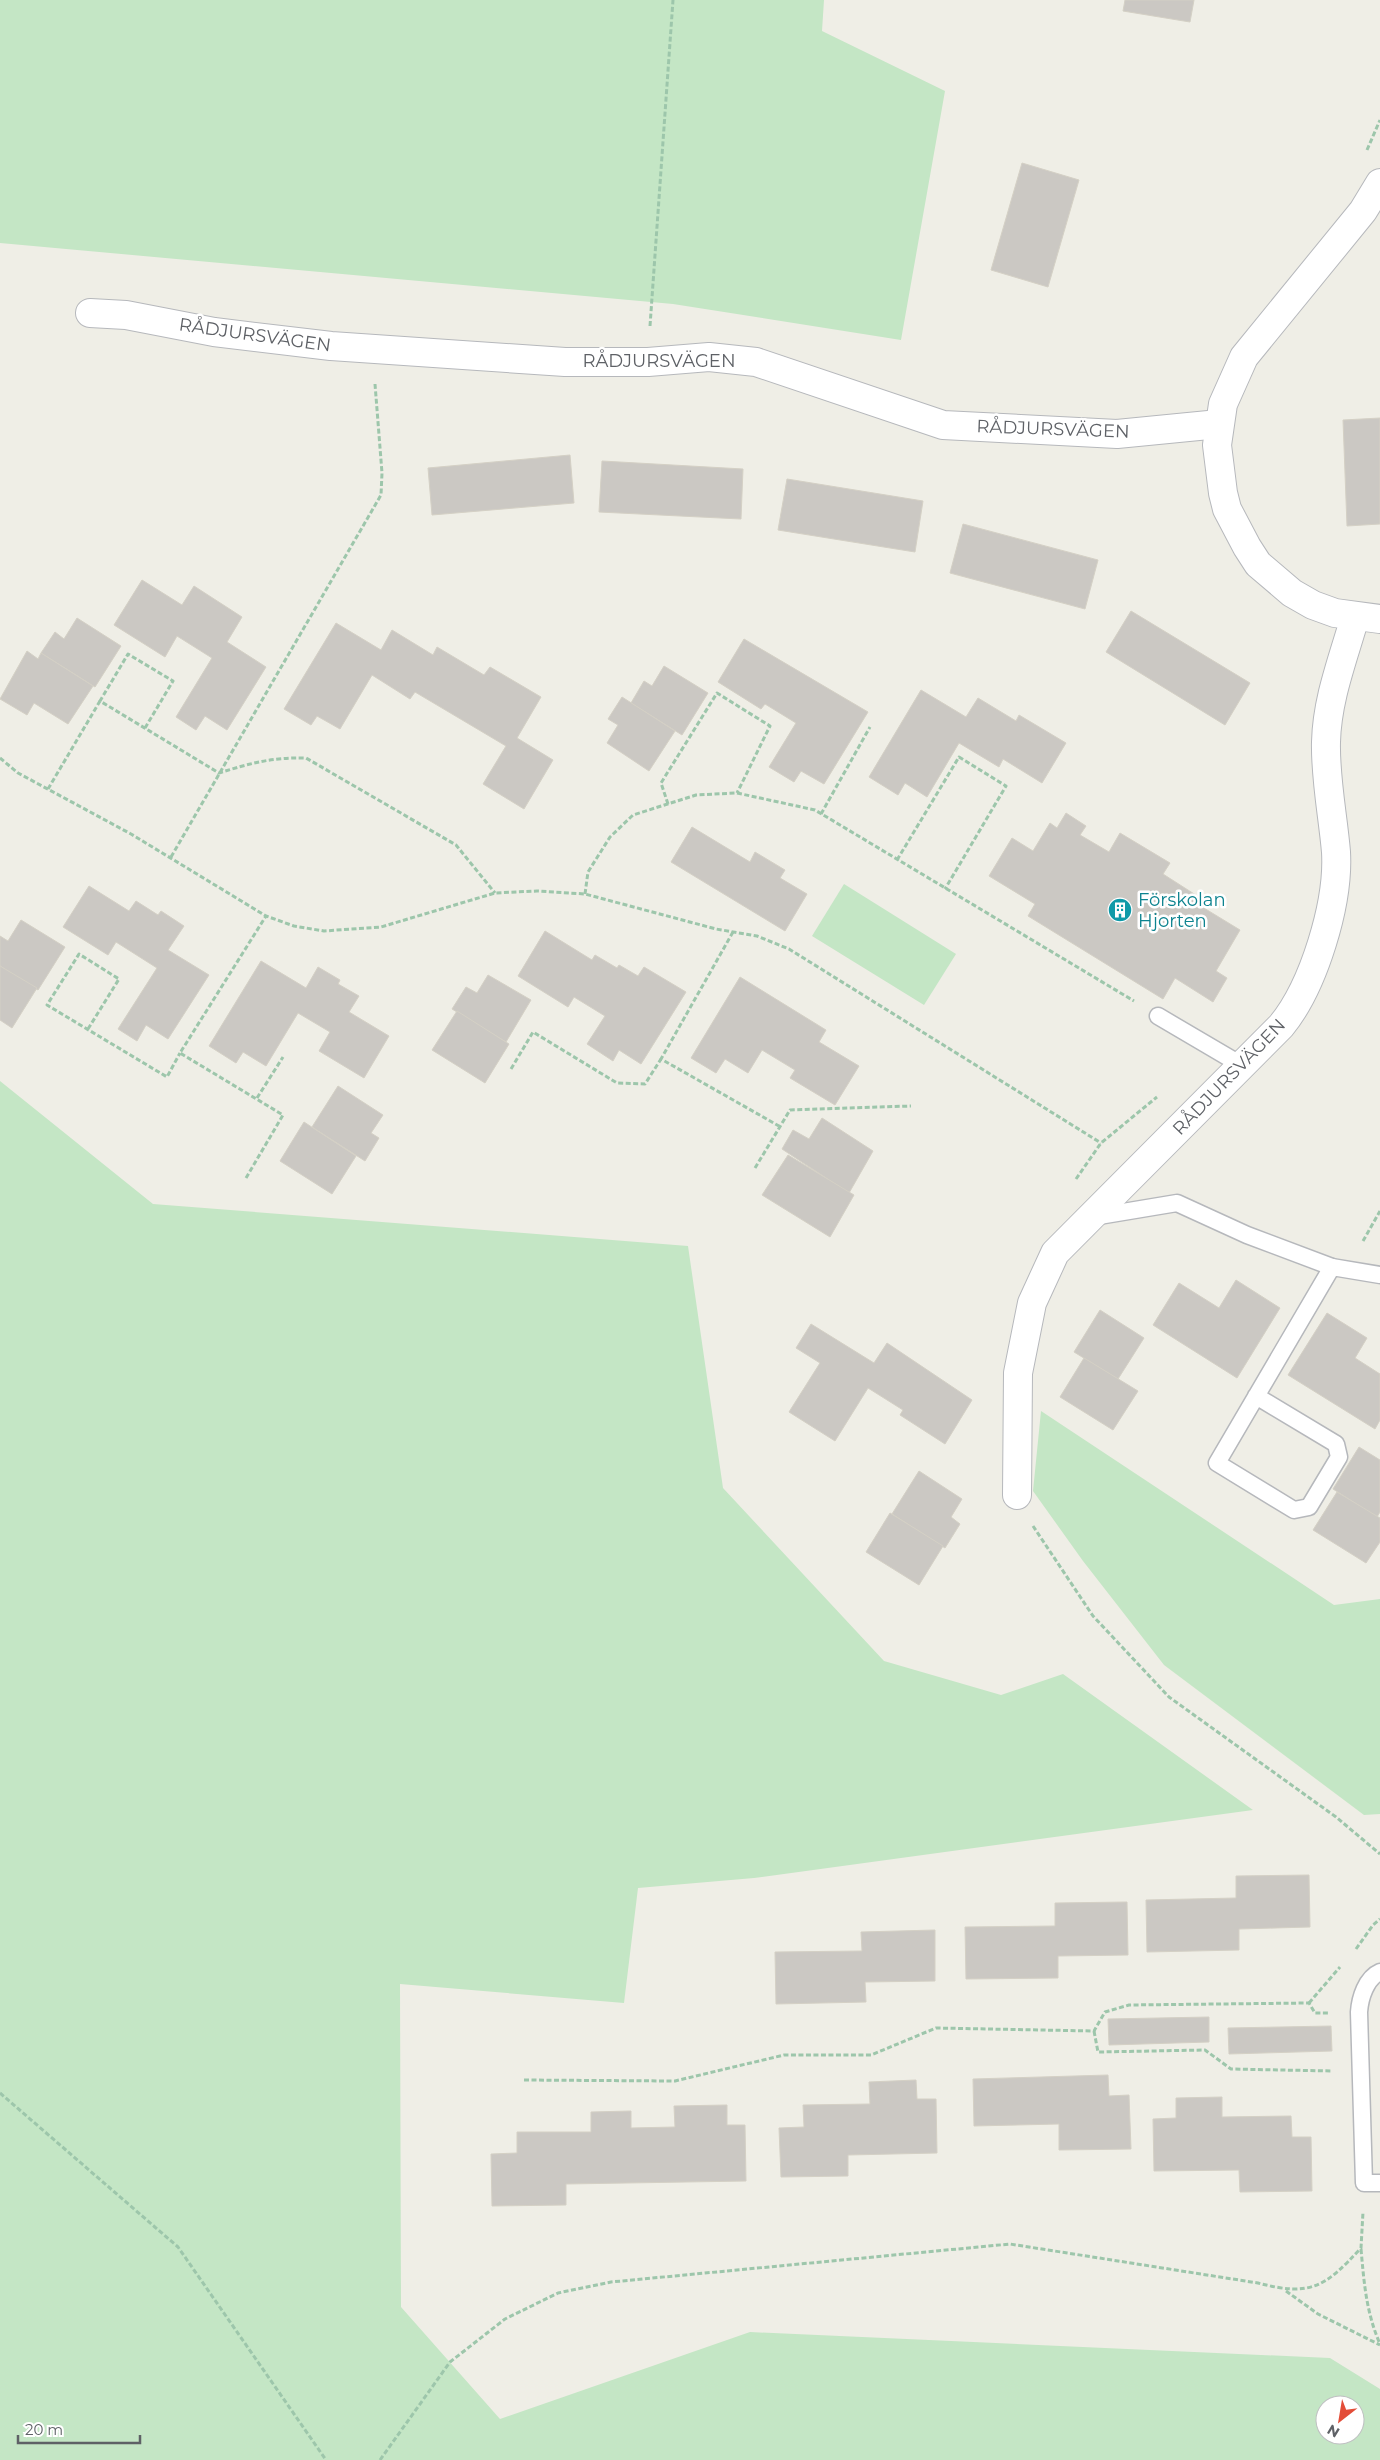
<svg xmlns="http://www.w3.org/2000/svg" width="1380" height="2460" viewBox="0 0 1380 2460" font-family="Montserrat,sans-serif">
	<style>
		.green { fill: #c4e6c5; fill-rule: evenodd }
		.building { fill: #cbc8c3; stroke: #d4d0c5 }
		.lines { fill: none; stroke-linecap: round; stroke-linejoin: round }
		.service-casing { stroke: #b6b8bc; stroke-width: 19 }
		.minor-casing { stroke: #b6b8bc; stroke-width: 30 }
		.path { stroke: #9dc6ab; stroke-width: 3; stroke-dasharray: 5 2.5; stroke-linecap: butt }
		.service { stroke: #fff; stroke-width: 16 }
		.minor { stroke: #fff; stroke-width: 28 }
		.labels { text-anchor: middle; stroke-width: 5; stroke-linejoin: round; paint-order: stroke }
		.street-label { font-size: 18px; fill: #5e6166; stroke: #fff }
		.culture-label { font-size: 18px; fill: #0d838f; stroke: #fff; text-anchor: start }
	</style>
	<rect width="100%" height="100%" fill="#efeee6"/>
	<g class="green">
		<path d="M0,0h824l-2,31 123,60 -44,249 -228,-36 -673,-61z"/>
		<path d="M844,884l112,70 -32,51 -112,-69z"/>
		<path d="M0,1081l153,123 535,42 35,242 161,173 117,34 62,-21 190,136 -499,68 -116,10 -14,115 -224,-19 1,323 99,112 250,-87 580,26 50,31v71h-1380zM1325,2405h30v30h-30z"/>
		<path d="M1041,1411l293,194 46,-6v215l-16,1 -200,-150 -81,-104 -50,-70z"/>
	</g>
	<g class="building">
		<path d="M1125,0h69l-4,22 -67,-11z"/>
		<path d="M1022,163l57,17 -31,107 -57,-17z"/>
		<path d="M1380,418v106l-33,2 -4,-106z"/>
		<path d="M570,455l4,48 -142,12 -4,-47z"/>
		<path d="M602,461l141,8 -2,50 -142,-7z"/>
		<path d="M787,479l136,22 -8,51 -137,-22z"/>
		<path d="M963,524l135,36 -13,49 -135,-36z"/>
		<path d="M142,580l40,25 12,-19 48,31 -15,25 39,25 -39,63 -22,-14 -9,14 -20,-13 36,-59 -35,-22 -12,21 -51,-32z"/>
		<path d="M1131,611l119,72 -25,42 -119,-73z"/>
		<path d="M77,618l44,28 -26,41 -54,-34 14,-21 9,7z"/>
		<path d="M336,623l45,27 11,-20 41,25 4,-8 47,28 6,-8 51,30 -24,41 36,22 -29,49 -41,-25 23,-38 -91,-54 -5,7 -38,-24 -32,54 -23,-13 -6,9 -27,-16z"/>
		<path d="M744,639l124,73 -44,72 -23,-13 -7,11 -25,-15 27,-44 -31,-19 -4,5 -43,-27z"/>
		<path d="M27,651l11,8 3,-6 52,33 -25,38 -34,-21 -7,12 -27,-16z"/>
		<path d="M664,666l44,27 -26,42 -51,-32 13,-22 8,5z"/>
		<path d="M921,690l45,27 12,-19 38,23 3,-6 47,28 -24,40 -39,-24 -4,8 -40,-24 -32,54 -22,-14 -7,12 -29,-18z"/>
		<path d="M622,697l53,34 -26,40 -42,-28 11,-18 -10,-6z"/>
		<path d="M1066,813l20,13 -6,9 29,17 11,-19 50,30 -7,11 39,25 -3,6 41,25 -24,41 11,7 -14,24 -38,-24 -12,21 -135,-83 7,-12 -46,-28 23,-38 21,13 17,-28 7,5z"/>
		<path d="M692,827l58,35 5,-10 30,18 -5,8 27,16 -22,37 -114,-69z"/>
		<path d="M89,886l40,25 7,-10 22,14 3,-4 23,15 -16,24 41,25 -41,64 -22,-14 -9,16 -19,-12 39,-61 -41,-26 -8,13 -45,-28z"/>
		<path d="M21,920l44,27 -27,43 -38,-24v-30l8,5z"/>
		<path d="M545,931l47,29 3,-5 22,13 2,-3 19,11 6,-9 42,25 -45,72 -22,-14 -6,11 -26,-17 18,-28 -31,-19 -6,10 -50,-31z"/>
		<path d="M261,961l45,27 12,-21 22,13 -2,4 21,12 -10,16 40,24 -25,42 -45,-27 11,-19 -32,-19 -32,53 -23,-14 -7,11 -27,-17z"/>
		<path d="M0,966l37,22 -25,40 -12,-8z"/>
		<path d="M488,975l43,25 -25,42 -54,-33 14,-22 11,6z"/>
		<path d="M740,977l86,53 -7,12 40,24 -24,39 -45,-27 5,-8 -33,-20 -14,23 -23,-14 -9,14 -25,-15z"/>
		<path d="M457,1011l52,33 -24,39 -53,-33z"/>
		<path d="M338,1086l45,29 -12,18 8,5 -14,23 -53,-34z"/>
		<path d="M822,1118l51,33 -24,42 -67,-44 11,-19 16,9z"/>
		<path d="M304,1122l52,34 -24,38 -52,-33z"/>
		<path d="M788,1155l66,40 -24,42 -68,-42z"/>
		<path d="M1236,1280l44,28 -43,70 -84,-53 26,-42 40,25z"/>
		<path d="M1100,1310l44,28 -26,41 -44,-27z"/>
		<path d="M1327,1313l40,25 -12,20 25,16v46l-5,9 -87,-54z"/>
		<path d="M811,1324l63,39 13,-20 85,57 -27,44 -45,-29 3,-5 -35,-22 -33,53 -46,-29 31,-49 -24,-15z"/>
		<path d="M1084,1358l54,33 -25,39 -53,-33z"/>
		<path d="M1359,1447l21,13v52l-3,5 -44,-28z"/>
		<path d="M919,1471l43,28 -11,18 9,7 -15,24 -53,-34z"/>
		<path d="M1337,1492l43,26v24l-14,21 -53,-33z"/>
		<path d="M890,1513l53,33 -24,39 -53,-33z"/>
		<path d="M1309,1875l1,52 -71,2v21l-92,2 -1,-52 90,-2v-22z"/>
		<path d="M1127,1902l1,53 -70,1v22l-92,1 -1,-52 90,-1v-23z"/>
		<path d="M935,1930v51l-70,1 1,20 -90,2 -1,-52 87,-1 -1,-19z"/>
		<path d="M1209,2017v25l-100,3 -1,-26z"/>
		<path d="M1331,2026l1,25 -103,3 -1,-26z"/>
		<path d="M1108,2075l1,21 20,-1 2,54 -72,1v-26l-85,2 -1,-47z"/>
		<path d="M916,2080l1,19h19l1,54 -89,2v21l-67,1 -2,-49 25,-1 -1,-22 67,-1 -1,-22z"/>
		<path d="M1222,2097v20l69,-1 1,21h19l1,54 -72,1 -1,-22 -85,1 -1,-52 23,-1v-20z"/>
		<path d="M727,2105v20h18l1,56 -180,3v21l-74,1 -1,-52 26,-1v-21h74v-20l40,-1v17l44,-1 -1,-21z"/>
	</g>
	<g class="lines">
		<g class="service-casing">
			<g id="service">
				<path d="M1158,1016l85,50"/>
				<path d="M1093,1217l84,-14 70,32 85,32"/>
				<path d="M1256,1396l80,48 3,13 -30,50 -15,3 -77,-47 115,-196 48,8"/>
				<path d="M1380,1972c-14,6 -20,26 -21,40l5,171h16"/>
			</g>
		</g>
		<g class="minor-casing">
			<g id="minor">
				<path d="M1380,183l-17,28 -119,146 -21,47 -6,41 6,48 4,16 20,38 11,17 34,29 21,12 22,8 45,6"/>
				<path d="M90,313l36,2 88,17 117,14 234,16h83l61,-5 47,5 187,63 174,9 102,-10"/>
				<path d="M1017,1495l1,-122 14,-70 23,-50 226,-227c33,-40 58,-123 55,-174 -3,-36 -11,-74 -10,-110 1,-43 17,-83 29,-125"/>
			</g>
		</g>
		<g class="path">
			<path d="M1367,150l13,-30"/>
			<path d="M650,326l23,-326"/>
			<path d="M145,728l28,-47 -45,-27 -28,47 119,72c32,-10 54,-16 87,-15l150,87 39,48"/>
			<path d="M0,758l18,15 113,61 135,82 28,10 30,5 57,-4 114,-34 42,-2 48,3 131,35 41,7 32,13 312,194"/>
			<path d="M48,789l52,-88"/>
			<path d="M668,804l-7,-21 56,-90 53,33 -33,67"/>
			<path d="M821,814l49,-87"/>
			<path d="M171,857l210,-362 1,-22 -7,-89"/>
			<path d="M897,860l62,-103 47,29 -61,103"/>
			<path d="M585,894l3,-22 22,-35 23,-22 63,-20 41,-2 78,17 319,191"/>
			<path d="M733,932l-72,127 118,67"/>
			<path d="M88,1029l31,-50 -40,-25 -32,51 120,72 13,-24"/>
			<path d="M511,1069l22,-37 84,51 28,1 16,-25"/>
			<path d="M257,1098l26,-41"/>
			<path d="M755,1168l35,-58 121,-4"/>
			<path d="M246,1178l37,-63 -103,-62 86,-137"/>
			<path d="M1076,1179l25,-36 56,-46"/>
			<path d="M1363,1241l17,-30"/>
			<path d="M1033,1526l60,90 76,81 167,120 44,37"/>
			<path d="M1356,1949l17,-24 7,-6"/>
			<path d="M1309,2003l31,-36"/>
			<path d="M1094,2031l4,21 107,-2 26,19 101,2"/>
			<path d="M524,2080l151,1 109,-26h87l65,-27 158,3 11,-19 24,-7 180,-2 6,10h14"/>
			<path d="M0,2093l178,154 148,213"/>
			<path d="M1361,2249c3,33 5,63 19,95"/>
			<path d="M1286,2291l32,23 62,31"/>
			<path d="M380,2460l70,-98 55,-43 53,-26 53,-11 399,-38 248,39c53,14 67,4 103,-35l2,-36"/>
		</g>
		<use href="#service" class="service"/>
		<use href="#minor" class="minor"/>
	</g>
	<defs>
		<g id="building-disc" transform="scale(1.25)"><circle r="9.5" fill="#0f9aa8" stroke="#fff"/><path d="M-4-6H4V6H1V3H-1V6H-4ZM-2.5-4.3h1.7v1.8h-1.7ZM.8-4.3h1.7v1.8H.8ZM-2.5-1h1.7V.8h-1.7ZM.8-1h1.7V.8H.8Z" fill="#fff"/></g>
	</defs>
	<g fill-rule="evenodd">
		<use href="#building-disc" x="1120" y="910"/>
	</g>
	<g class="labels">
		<g class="street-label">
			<text transform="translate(255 335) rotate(8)" y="6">RÅDJURSVÄGEN</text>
			<text x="659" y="367">RÅDJURSVÄGEN</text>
			<text transform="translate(1053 429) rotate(2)" y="6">RÅDJURSVÄGEN</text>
			<text transform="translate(1229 1077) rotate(-46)" y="6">RÅDJURSVÄGEN</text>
		</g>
		<g class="culture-label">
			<text x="1138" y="906">Förskolan<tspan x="1138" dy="21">Hjorten</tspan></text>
		</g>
	</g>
	<g transform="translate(1340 2420) rotate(211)"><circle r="24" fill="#ffffff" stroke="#bfc0c2"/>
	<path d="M0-4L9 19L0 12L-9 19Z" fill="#e34d38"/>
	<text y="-8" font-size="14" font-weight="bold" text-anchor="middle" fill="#5e6166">N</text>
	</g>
	<path d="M18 2435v8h122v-8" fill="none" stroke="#5e6166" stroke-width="2.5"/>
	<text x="25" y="2435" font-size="15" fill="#5e6166" stroke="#ffffff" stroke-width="4" paint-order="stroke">20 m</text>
</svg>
